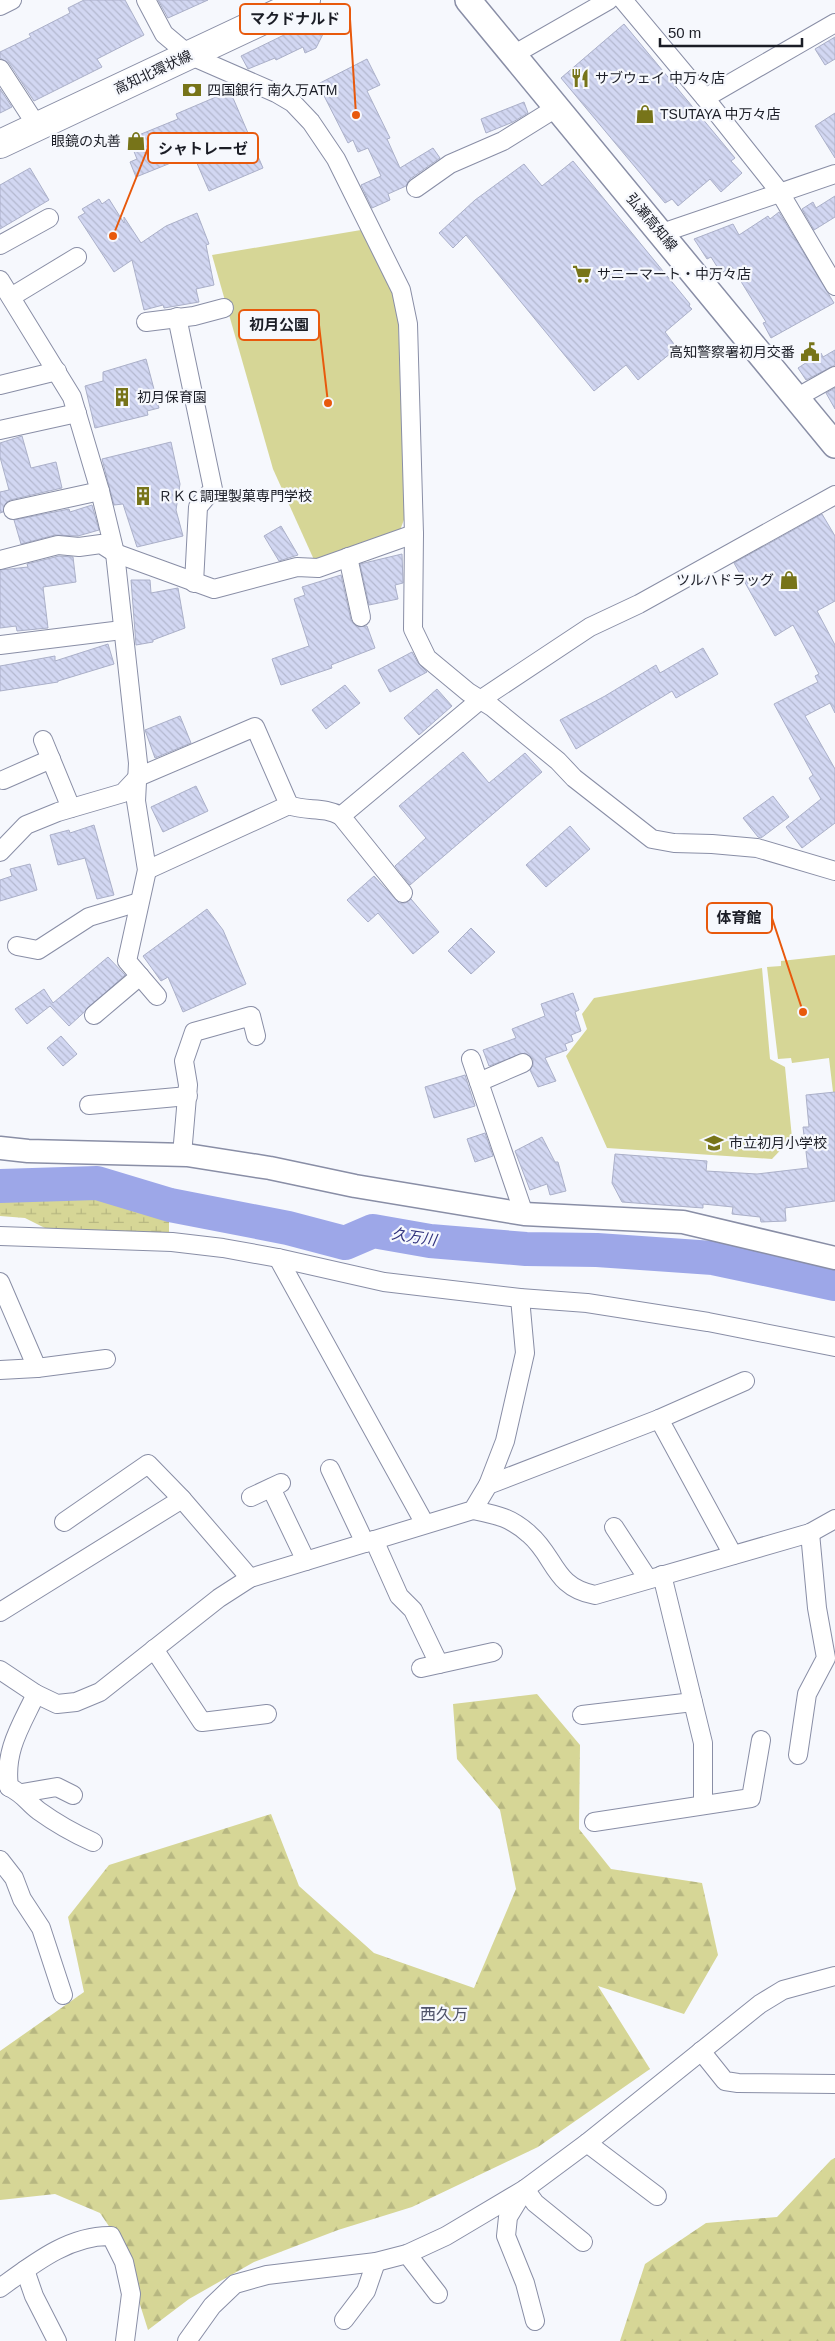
<svg xmlns="http://www.w3.org/2000/svg" width="835" height="2341" viewBox="0 0 835 2341" font-family="Helvetica,'Noto Sans JP',sans-serif">
	<style>
		.forest { fill: url(#forest-firs) }
		.wetland { fill: url(#wetland-marsh) }
		.green { fill: #d6d696 }
		.lines { fill: none; stroke-linecap: round; stroke-linejoin: round }
		.river { stroke: #9da7e8; stroke-width: 34 }
		.building { fill: url(#building-back-hatch); stroke: #abb0c9 }
		.minor-casing { stroke: #898ea6; stroke-width: 20 }
		.tertiary-casing { stroke: #898ea6; stroke-width: 25 }
		.secondary-casing { stroke: #898ea6; stroke-width: 28 }
		.primary-casing { stroke: #898ea6; stroke-width: 30 }
		.minor { stroke: #fff; stroke-width: 18 }
		.tertiary { stroke: #fff; stroke-width: 22 }
		.secondary { stroke: #fff; stroke-width: 25 }
		.primary { stroke: #fff; stroke-width: 28 }
		.labels { text-anchor: middle; stroke-width: 4.5; stroke-linejoin: round; paint-order: stroke }
		.street-label { font-size: 14px; fill: #1b1d26; stroke: #f6f8fd }
		.poi-label { font-size: 14px; fill: #1b1d26; stroke: #f6f8fd; text-anchor: start }
		.water-label { font-size: 15px; font-style: italic; fill: #30327d; stroke: #f6f8fd }
		.quarter-label { font-size: 16px; fill: #50546a; stroke: #f6f8fd }
		.leader { fill: none; stroke: #e8590c; stroke-width: 2 }
		.callout-dot { fill: #e8590c; stroke: #f6f8fd; stroke-width: 2 }
		.callout { fill: #f6f8fd; stroke: #e8590c; stroke-width: 2 }
		.callout-label { font-size: 15px; text-anchor: middle; font-weight: bold; fill: #1b1d26 }
	</style>
	<defs>
		<pattern id="forest-firs" width="22" height="20" patternUnits="userSpaceOnUse" patternTransform="scale(1.25)"><rect width="22" height="20" fill="#d6d696"/><path d="M5 1l3.5 6h-7zM16 11l3.5 6h-7z" fill="#b7b781"/></pattern>
		<pattern id="wetland-marsh" width="20" height="14" patternUnits="userSpaceOnUse" patternTransform="scale(1.25)"><rect width="20" height="14" fill="#d6d696"/><path d="M1 5h8M5 5V1M11 12h8M15 12V8" fill="none" stroke="#b7b781"/></pattern>
		<pattern id="building-back-hatch" width="6" height="6" patternUnits="userSpaceOnUse" patternTransform="scale(1.25)"><rect width="6" height="6" fill="#d2d7f2"/><path d="M-1 5l2 2M0 0l6 6M5-1l2 2" fill="none" stroke="#b4b8cf"/></pattern>
	</defs>
	<rect width="100%" height="100%" fill="#f6f8fd"/>
	<g class="forest">
		<path d="M537,1694l43,51 -1,84 32,40 91,14 16,72 -34,59 -86,-28 52,83 -112,78 -126,60 -74,23 -84,32 -65,37 -41,31 -27,-86 -21,-31 -45,-19 -55,6v-149l84,-59 -16,-75 41,-52 162,-51 28,72 75,67 100,35 42,-99 -16,-79 -43,-51 -4,-55z"/>
		<path d="M835,2158v183h-215l25,-77 61,-41 71,-6 54,-57z"/>
	</g>
	<path class="wetland" d="M96,1190c26,7 52,11 73,30v16l-118,-5 -26,-13 -25,-2v-20z"/>
	<g class="green">
		<path d="M361,230l31,58 6,26 7,203 -6,16 -84,29 -42,-93 -61,-214z"/>
		<path d="M835,955v137h-2l-4,-34 -37,5 -1,-5 -13,1 -11,-92 14,-1v-5z"/>
		<path d="M762,968l8,91 15,8 7,71 -20,21 -165,-11 -41,-92 21,-27 -5,-15 12,-16z"/>
	</g>
	<g class="lines">
		<path class="river" d="M0,1186l97,-3 73,22 118,23 57,15 28,-12 57,10 96,8 71,1 116,8 122,26"/>
	</g>
	<g class="building">
		<path d="M84,0h41l19,35 -47,24 5,8 -68,34 -25,-38 -9,-5v-6l31,-15 -2,-3 41,-21 -2,-5z"/>
		<path d="M158,0h50l-40,18z"/>
		<path d="M327,14l7,14 -11,6 -7,14 -11,5 -2,-6 -27,13 -1,-2 -27,11 -7,-13z"/>
		<path d="M624,24l111,134 -4,3 11,12 -21,19 -11,-13 -32,27 -6,-7 -7,4 -104,-125z"/>
		<path d="M835,37v22l-10,6 -10,-16z"/>
		<path d="M367,59l13,26 -13,6 23,47 -3,1 13,29 33,-20 7,10 -30,21 -4,7 -18,8 2,6 -18,8 -11,-23 20,-9 -13,-28 -10,4 -5,-12 -5,3 -30,-59z"/>
		<path d="M0,89l12,18 -12,6z"/>
		<path d="M230,91l33,77 -54,23 -16,-37 -57,23 -6,-15 7,-3 -8,-20 49,-20 -2,-5z"/>
		<path d="M524,102l4,11 -15,9 -27,11 -5,-14z"/>
		<path d="M835,113v45l-20,-32z"/>
		<path d="M573,161l117,143 -1,2 3,3 -27,23 12,16 -39,32 -12,-15 -32,26 -128,-156 -13,13 -14,-15 36,-33 49,-36 18,22z"/>
		<path d="M30,168l19,32 -49,29v-44z"/>
		<path d="M835,196v21l-21,13 -12,-21 11,-7 3,6z"/>
		<path d="M99,199l3,5 7,-5 15,24v-6l17,26 25,-17 31,-13 12,31 -3,1 8,40 -18,4 3,13 -35,6 -1,-3 -19,5 -12,-50 -18,12 -36,-55 7,-4 -3,-4z"/>
		<path d="M779,212l55,91 -63,35 -8,-15 3,-1 -34,-55 -11,6 -10,-16 -4,2 -13,-20 39,-15 6,11 29,-19 2,3z"/>
		<path d="M835,350v15l-29,15 -8,-12 23,-15 2,4z"/>
		<path d="M146,359l13,49 -12,3 1,4 -53,13 -10,-42 18,-5v-9z"/>
		<path d="M835,388v21l-9,-16z"/>
		<path d="M22,436l9,32 25,-6 6,26 -52,12 -4,3 -3,9 -3,1v-21l9,-2 -9,-33v-14z"/>
		<path d="M171,442l9,42 -4,26 7,26 -46,11 -14,-43 -9,1 -12,-46z"/>
		<path d="M92,505l7,25 -21,6 -23,-1 -34,9 -7,-24 55,-11 1,3z"/>
		<path d="M822,514l13,22v65l-18,10 18,34v68l-5,-10 -25,13 30,53v54l-33,25 -16,-21 35,-28 -12,-21 4,-3 -39,-71 44,-22 -3,-6 4,-2 -26,-49 -18,11 -41,-73z"/>
		<path d="M281,526l17,29 -19,6 -15,-25z"/>
		<path d="M402,554l1,29 -8,2 3,14 -29,6 -9,-41z"/>
		<path d="M59,556l14,1 3,25 -33,5 5,41 -31,3 -1,-5 -16,2v-58l28,-3 -1,-3z"/>
		<path d="M341,575l10,45 6,7 10,-1 8,22 -44,17 1,3 -51,17 -9,-26 37,-13 -15,-47 11,-4 -3,-8z"/>
		<path d="M131,580h19l1,13 27,-5 7,40 -32,12v2l-17,3z"/>
		<path d="M108,644l6,20 -56,17v1l-58,9v-25l55,-10v5z"/>
		<path d="M703,648l15,26 -42,24 -4,-7 -96,58 -16,-29 45,-24 51,-31 4,8z"/>
		<path d="M412,652l6,11 9,9 -37,20 -12,-22z"/>
		<path d="M345,685l15,18 -34,26 -14,-19z"/>
		<path d="M437,689l15,17 -33,29 -15,-17z"/>
		<path d="M180,716l11,27 -36,15 -10,-28z"/>
		<path d="M463,752l26,31 36,-30 17,19 -132,113 -15,-19 31,-28 -27,-32z"/>
		<path d="M196,786l12,25 -45,21 -12,-25z"/>
		<path d="M773,796l16,21 -28,21 -3,-1 -15,-19z"/>
		<path d="M94,825l20,70 -17,4 -12,-41 -27,7 -8,-30 19,-5 1,3z"/>
		<path d="M570,826l20,23 -44,38 -20,-22z"/>
		<path d="M30,864l7,26 -37,11v-21l12,-4 -2,-7z"/>
		<path d="M374,876l25,27h6l6,-4 28,33 -26,22 -35,-41 -10,9 -21,-22z"/>
		<path d="M207,909l16,21 23,54 -63,28 -15,-35 -7,4 -18,-25z"/>
		<path d="M471,928l24,24 -24,22 -23,-23z"/>
		<path d="M108,957l17,18 -56,51 -19,-20 -23,18 -12,-15 29,-20 9,14z"/>
		<path d="M573,993l6,17 -4,2 6,19 -10,4 2,6 -8,3 2,6 -22,8 11,23 -18,6 -8,-17 3,-5v-6l-8,-6 -36,13 -6,-16 33,-12 -4,-9 33,-13 -4,-12z"/>
		<path d="M61,1036l16,18 -14,12 -16,-18z"/>
		<path d="M465,1075l10,31 -41,12 -9,-31z"/>
		<path d="M835,1092v109l-50,7 1,13 -25,1 -1,-5 -28,-3 1,-7 -30,-3v4l-81,-6 -10,-19 3,-29 92,7 -1,10 51,3 51,-6 -5,-41h6l-3,-32z"/>
		<path d="M485,1133l8,23 -18,6 -8,-23z"/>
		<path d="M542,1137l13,25h3l8,29 -16,4 -3,-11 -17,6 -15,-39z"/>
	</g>
	<g class="lines">
		<g class="minor-casing">
			<g id="minor">
				<path d="M146,0l18,34 25,21 87,38 17,10 18,19 25,37 65,131 7,34 6,210 -1,95 14,29 41,34 24,15 66,54 16,17 78,61 22,4 38,1 45,4 78,23"/>
				<path d="M623,0l82,98 74,93 56,95"/>
				<path d="M0,6l12,-6"/>
				<path d="M513,55l96,-55"/>
				<path d="M0,69l37,57"/>
				<path d="M705,98l130,-75"/>
				<path d="M416,188l34,-24 53,-23 53,-33"/>
				<path d="M662,233l173,-59"/>
				<path d="M0,245l49,-27"/>
				<path d="M0,280l72,117 28,94 15,62 23,210 -2,38 11,69 -20,91 30,35"/>
				<path d="M11,297l66,-40"/>
				<path d="M177,317l36,172 -15,18 -4,76"/>
				<path d="M146,322l48,-6 30,-8"/>
				<path d="M0,385l57,-14"/>
				<path d="M796,398l39,-22"/>
				<path d="M0,430l77,-17"/>
				<path d="M13,510l87,-19"/>
				<path d="M348,557l13,60"/>
				<path d="M0,560l58,-15 21,2 22,-3 14,9 99,36 83,-22 21,1 96,-34"/>
				<path d="M0,645l122,-15"/>
				<path d="M43,740l28,68"/>
				<path d="M3,780l48,-21"/>
				<path d="M0,852l26,-27 32,-13 65,-19 15,-16 117,-50 34,78"/>
				<path d="M147,870l142,-65c18,7 34,1 52,11"/>
				<path d="M403,893l-62,-77 139,-116 110,-73 49,-23 196,-109"/>
				<path d="M17,946l21,4 51,-33 50,-15"/>
				<path d="M94,1015l46,-39"/>
				<path d="M471,1059l53,155"/>
				<path d="M479,1082l44,-19"/>
				<path d="M89,1105l99,-9"/>
				<path d="M182,1155l6,-70 -4,-24 10,-29 57,-16 5,20"/>
				<path d="M0,1236l172,6 51,6 55,10 106,24 136,16 67,5 121,19 127,25"/>
				<path d="M278,1258l147,266"/>
				<path d="M0,1282l37,86"/>
				<path d="M0,1370l37,-2 69,-9"/>
				<path d="M659,1419l74,136"/>
				<path d="M330,1469l35,74"/>
				<path d="M488,1485l17,-44 20,-88 -5,-55"/>
				<path d="M271,1488l35,73"/>
				<path d="M251,1497l30,-14"/>
				<path d="M473,1510c24,5 37,7 56,24 27,23 24,53 66,61l215,-62 25,-14"/>
				<path d="M64,1522l84,-58 34,35 68,79"/>
				<path d="M614,1527l34,52"/>
				<path d="M374,1540l25,56 14,14 26,54"/>
				<path d="M662,1575l41,168v61"/>
				<path d="M0,1612l182,-113"/>
				<path d="M154,1649l48,73 65,-8"/>
				<path d="M421,1668l72,-16"/>
				<path d="M0,1670l36,24 21,10 19,-2 24,-10 119,-94 31,-20 223,-68 15,-25 171,-66 86,-38"/>
				<path d="M582,1715l111,-13"/>
				<path d="M798,1755l9,-61 19,-36 -9,-50 -7,-75"/>
				<path d="M9,1787c15,7 18,15 30,24 18,13 34,22 54,31"/>
				<path d="M9,1787c-5,-37 12,-61 27,-93"/>
				<path d="M22,1793l35,-6 16,8"/>
				<path d="M594,1822l157,-24 10,-58"/>
				<path d="M0,1860l14,18 8,21 19,29 22,67"/>
				<path d="M701,2051l24,30 13,2 97,1"/>
				<path d="M587,2143l70,53"/>
				<path d="M407,2254l31,40"/>
				<path d="M25,2270l9,26 23,45"/>
				<path d="M0,2288c33,-24 69,-53 111,-52l13,26 7,32 -6,47"/>
				<path d="M344,2320l22,-29 10,-29"/>
				<path d="M535,2321l-10,-38 -19,-47 2,-19 17,-28 10,14 48,39"/>
				<path d="M187,2341l25,-35 23,-22 32,-9 109,-13 31,-8 39,-18 79,-47 62,-46 173,-139 23,-14 52,-14"/>
			</g>
		</g>
		<g class="tertiary-casing">
			<path id="tertiary" d="M0,1148l28,3 159,4 83,13 85,18 169,28 159,8 152,36"/>
		</g>
		<g class="secondary-casing">
			<path id="secondary" d="M468,0l367,445"/>
		</g>
		<g class="primary-casing">
			<path id="primary" d="M0,144l306,-144"/>
		</g>
		<use href="#minor" class="minor"/>
		<use href="#tertiary" class="tertiary"/>
		<use href="#secondary" class="secondary"/>
		<use href="#primary" class="primary"/>
	</g>
	<defs>
		<g id="restaurant-bare" transform="scale(1.5)"><path d="M-5-6h1v4h1v-4h1v4h1v-4h1v5L-1.5 .5V6h-2V.5L-5-1ZM5-6V6H3V1.5H1.5Q1.5-4 5-6Z" fill="#777419" stroke="#f6f8fd" stroke-width="2.5" paint-order="stroke"/></g>
		<g id="bank-bare" transform="scale(1.5)"><path d="M-6-4H6V4H-6ZM0-2.3a2.3 2.3 0 1 0 0 4.6a2.3 2.3 0 1 0 0-4.6Z" fill="#777419" stroke="#f6f8fd" stroke-width="2.5" paint-order="stroke"/></g>
		<g id="shop-bare" transform="scale(1.5)"><path d="M-5-2.5h2.3a2.7 3.5 0 0 1 5.4 0H5L5.5 6h-11ZM-1.5-2.5h3a1.5 2.3 0 0 0-3 0Z" fill="#777419" stroke="#f6f8fd" stroke-width="2.5" paint-order="stroke"/></g>
		<g id="supermarket-bare" transform="scale(1.5)"><path d="M-6-5.5h2.5l.6 2H6L4.5 2H-2.5L-4.4-4H-6ZM-1.5 3.2a1.3 1.3 0 1 0 .1 0ZM3 3.2a1.3 1.3 0 1 0 .1 0Z" fill="#777419" stroke="#f6f8fd" stroke-width="2.5" paint-order="stroke"/></g>
		<g id="civic-bare" transform="scale(1.5)"><path d="M-.6-6.5H3V-4.5H.6V-3L4-1V1h2V6H-6V1h2V-1L-.6-3ZM-1.2 2.5V6h2.4V2.5Z" fill="#777419" stroke="#f6f8fd" stroke-width="2.5" paint-order="stroke"/></g>
		<g id="building-bare" transform="scale(1.5)"><path d="M-4-6H4V6H1V3H-1V6H-4ZM-2.5-4.3h1.7v1.8h-1.7ZM.8-4.3h1.7v1.8H.8ZM-2.5-1h1.7V.8h-1.7ZM.8-1h1.7V.8H.8Z" fill="#777419" stroke="#f6f8fd" stroke-width="2.5" paint-order="stroke"/></g>
		<g id="school-bare" transform="scale(1.5)"><path d="M0-5L7-2L0 1L-7-2ZM-4 1L0 2.5L4 1V4Q0 6-4 4Z" fill="#777419" stroke="#f6f8fd" stroke-width="2.5" paint-order="stroke"/></g>
	</defs>
	<g fill-rule="evenodd">
		<use href="#restaurant-bare" x="580" y="78"/>
		<use href="#bank-bare" x="192" y="90"/>
		<use href="#shop-bare" x="645" y="114"/>
		<use href="#shop-bare" x="136" y="141"/>
		<use href="#supermarket-bare" x="582" y="274"/>
		<use href="#civic-bare" x="810" y="352"/>
		<use href="#building-bare" x="122" y="397"/>
		<use href="#building-bare" x="143" y="496"/>
		<use href="#shop-bare" x="789" y="580"/>
		<use href="#school-bare" x="714" y="1143"/>
	</g>
	<g class="labels">
		<g class="street-label">
			<text transform="translate(153 72) rotate(-25)" y="5">高知北環状線</text>
			<text transform="translate(652 222) rotate(50)" y="5">弘瀬高知線</text>
		</g>
		<g class="poi-label">
			<text x="595" y="83">サブウェイ 中万々店</text>
			<text x="207" y="95">四国銀行 南久万ATM</text>
			<text x="660" y="119">TSUTAYA 中万々店</text>
			<text x="121" y="146" text-anchor="end">眼鏡の丸善</text>
			<text x="597" y="279">サニーマート・中万々店</text>
			<text x="795" y="357" text-anchor="end">高知警察署初月交番</text>
			<text x="137" y="402">初月保育園</text>
			<text x="158" y="501">ＲＫＣ調理製菓専門学校</text>
			<text x="774" y="585" text-anchor="end">ツルハドラッグ</text>
			<text x="729" y="1148">市立初月小学校</text>
		</g>
		<g class="water-label">
			<text transform="translate(414 1237) rotate(9)" y="5">久万川</text>
		</g>
		<g class="quarter-label">
			<text x="444" y="2020">西久万</text>
		</g>
	</g>
	<path class="leader" d="M356 115L350 19M113 236L148 148M328 403L319 325M803 1012L772 918"/>
	<g class="callout-dot">
		<circle cx="356" cy="115" r="5"/>
		<circle cx="113" cy="236" r="5"/>
		<circle cx="328" cy="403" r="5"/>
		<circle cx="803" cy="1012" r="5"/>
	</g>
	<g class="callout">
		<rect x="240" y="4" width="110" height="30" rx="5"/>
		<rect x="148" y="133" width="110" height="30" rx="5"/>
		<rect x="239" y="310" width="80" height="30" rx="5"/>
		<rect x="707" y="903" width="65" height="30" rx="5"/>
	</g>
	<g class="callout-label">
		<text x="295" y="24">マクドナルド</text>
		<text x="203" y="154">シャトレーゼ</text>
		<text x="279" y="330">初月公園</text>
		<text x="739" y="923">体育館</text>
	</g>
	<path d="M660 38v8h142v-8" fill="none" stroke="#1b1d26" stroke-width="2.5"/>
	<text x="668" y="38" font-size="15" fill="#1b1d26" stroke="#f6f8fd" stroke-width="4" paint-order="stroke">50 m</text>
</svg>
